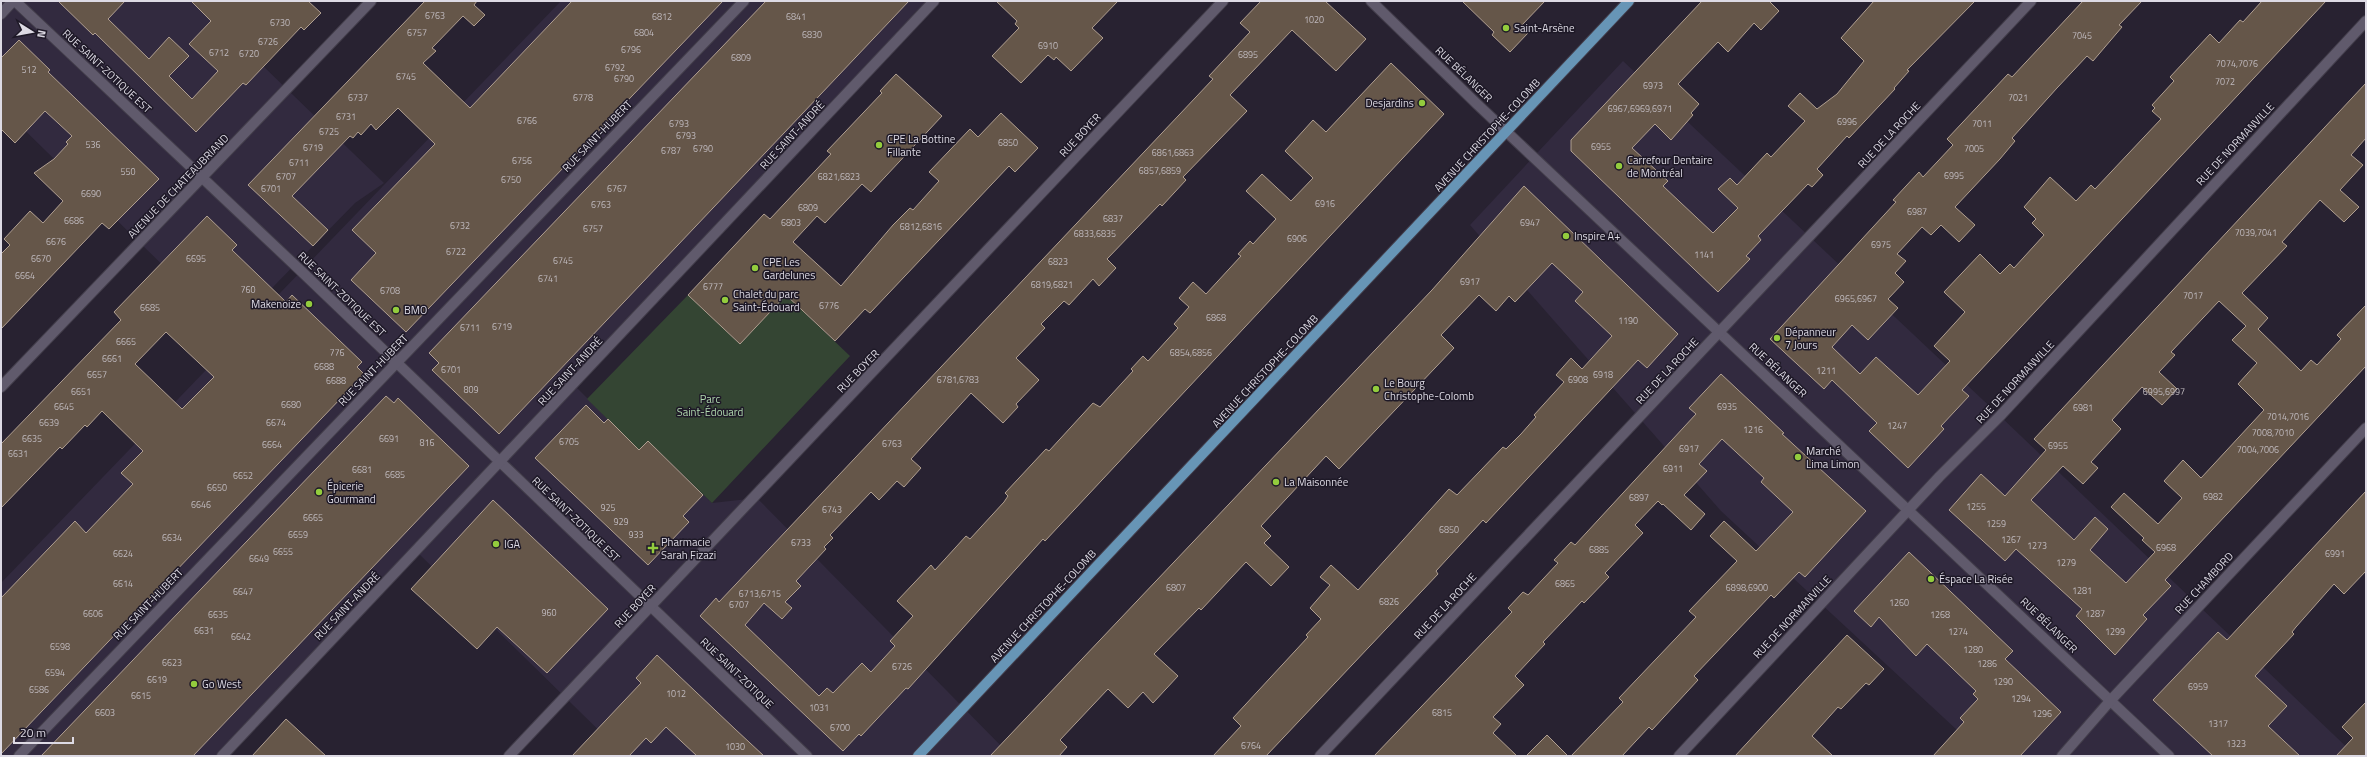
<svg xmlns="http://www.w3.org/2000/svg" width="2367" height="757" viewBox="0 0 2367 757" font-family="'Titillium Web',sans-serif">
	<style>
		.built { fill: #322a3f }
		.green { fill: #344533 }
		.building { fill: #655649; stroke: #b09f91; fill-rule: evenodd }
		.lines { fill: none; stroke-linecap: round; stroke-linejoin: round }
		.minor-casing { stroke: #423d4a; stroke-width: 12 }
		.major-casing { stroke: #423d4a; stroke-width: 12 }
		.minor { stroke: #605a6c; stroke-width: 10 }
		.major { stroke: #6795b6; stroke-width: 10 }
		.poi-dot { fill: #93cc3d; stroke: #1e1927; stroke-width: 1.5 }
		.labels { text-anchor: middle; stroke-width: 3; stroke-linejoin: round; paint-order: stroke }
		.number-label { font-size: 9px; fill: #bfb9bd }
		.poi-label { font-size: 11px; fill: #dddae4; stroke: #1e1927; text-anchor: start }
		.street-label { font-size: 11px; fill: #dddae4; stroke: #1e1927 }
		.park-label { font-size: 11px; fill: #b0d8ae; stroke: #1e1927 }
	</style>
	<rect width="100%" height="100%" fill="#282231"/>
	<g class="built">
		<path d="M1,1h195l188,182 -29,20 -125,128 -229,-224z"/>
		<path d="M561,1h373l-360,384 65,65 9,-9 64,62 45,-5 254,258h-386l-209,-205 -193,205h-222v-173z"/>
		<path d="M1623,61l377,355 356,340h-371l-264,-245 -251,-286z"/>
	</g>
	<path class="green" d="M688,295l52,49 46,-49 64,61 -138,147 -64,-62 -9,9 -52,-51z"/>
	<g class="building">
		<path d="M58,1h67l-17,18 41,40 20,-22 20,19 -20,20 23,23 26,-28 -29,-27 22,-23 -20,-20h117l13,12 -17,17 -3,-3 -55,58 -3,-2 -47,49 -101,-99 -2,2z"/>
		<path d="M425,1h52l-3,4 11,10 -11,11 -11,-10 -31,32 4,3 -13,12 47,45 102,-107h151l-317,331 -55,-52 25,-27 -24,-23 83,-86 -37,-36 -22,22 -5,-6 -10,11 -3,-3 -5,6 -3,-2 -58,60 36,34 -15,16 -65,-61z"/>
		<path d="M766,1h143l-410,433 -67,-64 7,-7 -10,-10z"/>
		<path d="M996,1h122l-26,27 11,10 -32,33 -15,-14 -2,3 -6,-5 -27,28 -29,-27 27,-28 -4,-4 2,-3z"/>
		<path d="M1261,1h64l41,38 -30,32 -44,-41 -62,65 17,16 -64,66 3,3 -24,26 -2,-2 -53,55 9,9 -17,18 -6,-7 -24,26 -5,-4 -23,23 4,4 -29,30 23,22 -23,24 2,3 -15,16 -32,-30 -60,66 10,9 -17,19 -7,-6 -18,19 -8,-8 -41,43 3,3 -9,9 2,2 -30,32 5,5 -16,16 7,6 -10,11 -18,-16 -19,22 74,71 8,-8 6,5 29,-30 9,9 24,-26 -5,-5 23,-25 -16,-15 34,-36 4,5 31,-34 4,3 34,-37 4,-6 -3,-3 41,-44 3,2 44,-48 7,4 33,-36 -2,-2 12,-13 5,5 30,-33 -4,-4 15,-17 -10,-9 14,-16 13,12 35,-38 -3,-2 12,-13 3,3 23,-25 -30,-28 16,-17 29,27 22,-23 -28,-27 28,-31 13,12 65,-69 53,51 -399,427 -2,-2 -135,150 -2,-1 -45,48 -2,-2 -16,17 -143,-135 16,-18 3,4 494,-523 -4,-3 41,-44 -10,-9z"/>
		<path d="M1462,1h83l-24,25 7,7 -18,19 -18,-17 2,-3z"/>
		<path d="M1702,1h67l10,10 -18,19 -7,-7 -26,29 -10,-10 -40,42 21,20 -8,9 2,2 -22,25 -16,-16 -23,24 36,33 -5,5 50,47 25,-25 -20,-19 12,-11 7,7 30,-32 4,4 34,-36 -17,-15 12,-13 17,16 20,-15 27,-33 -23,-23 33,-37h101l-68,69 2,1 -15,17 1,1 -46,49 -2,-2 -30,33 6,6 -11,12 -4,-3 -50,52 3,4 -15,16 4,3 -32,33 -147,-141v-11z"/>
		<path d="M2083,1h59l-23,24 3,2 -29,34 -6,-5 -30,32 -45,50 3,3 -15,18 -45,48 20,18 -16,17 -18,-17 -10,10 -9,-8 -25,27 9,7 -11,12 9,9 -16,17 10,9 -30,32 -16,-15 -20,22 28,27 16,-17 42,38 32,-34 -16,-15 31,-34 -21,-20 36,-38 20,20 10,-10 4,4 30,-33 -12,-12 4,-4 -12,-12 26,-30 26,24 15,-16 4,4 66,-70 -9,-8 3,-3 -3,-3 22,-24 -4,-4 40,-43 9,9 21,-23 3,2 19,-21h64l-364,389 7,6 -28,30 3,3 -36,39 -39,-37 8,-8 -45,-43 -8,9 -54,-50 126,-137 -3,-2 26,-28 4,5 30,-32 -6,-6 61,-65 4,3z"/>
		<path d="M19,40l31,30 -2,2 111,107 -50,50 -7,-6 -101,106v-75l9,-9 -6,-6 26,-28 13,12 20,-22 -29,-28 20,-14 14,-15 -2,-2 6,-6 -27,-25 -30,32 -14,-14v-71z"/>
		<path d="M896,74l46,42 -71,76 -9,-8 -37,39 -8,-7 -24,26 48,44 52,-61 17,-17 3,2 26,-29 -10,-9 41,-43 8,8 23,-24 37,35 -23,24 -6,-6 -139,147 -5,-4 -30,32 -49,-46 -46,49 -52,-49 76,-81 6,5 61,-65 -4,-3 55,-58 -2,-2z"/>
		<path d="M2366,83v55l-15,17 12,10 -23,25 19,17 -15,15 -24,-22 -38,42 5,4 -45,47 26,25 -10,11 43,42 10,-11 6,5 24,-26 -4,-4 29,-30v61l-201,214 6,6 -28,29 4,4 -32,36 -39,-39 6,-7 -66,-60 -11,12 -56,-51 32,-36 24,22 41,-46 -12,-11zM2219,301l27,25 -14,14 25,23 -19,21 26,26 -63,68 -18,-18 -19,21 18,17 -24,26 -34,-31 -13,14 33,31 -2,2 13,12 -29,31 -36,-33 18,-21 -13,-12 -21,23 -43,-40 32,-34 20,18 15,-16 -7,-6 30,-33 -9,-9 30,-33 20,18 15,-16 -18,-17 16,-17 -4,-3z"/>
		<path d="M1524,186l154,148 -31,34 -9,-8 -152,163 -3,-3 -47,51 2,3 -172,182h-53l28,-30 -8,-8 75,-81 -2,-2 15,-16 -11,-11 20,-23 -10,-8 11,-12 27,25 91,-101 8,6 46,-48 3,2 15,-15 15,-17 -2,-2 30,-33 -8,-7 15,-17 11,11 30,-33 -37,-35 8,-9 -31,-29 -37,39 -6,-6 -13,15 -17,-16 -38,40 13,13 -115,121 -13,-13 -65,70 10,10 -7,7 25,24 -18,19 -25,-24 -45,48 -2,-2 -45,46 24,22 -25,27 -10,-11 -15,16 -20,-19 -48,51 7,7 -8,9h-69l442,-466z"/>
		<path d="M207,216l30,29 -5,5 54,52 6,-7 70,67 -5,5 7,7 -363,380v-156l74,-77 11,12 47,-49 -12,-11 22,-22 -41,-40 -15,16 -2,-2 -23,24 -2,-2 -59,61v-64l120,-124 -7,-8zM166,332l48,45 -32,32 -47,-45z"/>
		<path d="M1721,374l63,59 -2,1 84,77 -61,66 -6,-5 -25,26 -3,-3 -77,81 4,4 -46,50 -3,-3 -27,29h-51l52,-54 -4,-4 77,-81 -7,-6 48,-50 -27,-25 14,-15 32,30 37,-39 -32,-30 3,-4 -42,-39 -23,25 8,7 -23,24 21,19 -14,16 -28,-26 -1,1 -4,-4 -23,24 8,8 -38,40 4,4 -25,26 -2,-2 -39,41 2,2 -30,32 9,9 -31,32 8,7 -8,9 24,23h-143l138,-144 -4,-4 15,-16 5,3 30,-32 -4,-3 17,-18 4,3 121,-131 -7,-6z"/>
		<path d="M386,396l8,7 4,-5 71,68 -276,290h-152z"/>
		<path d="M586,405l18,18 4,-4 31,31 9,-9 55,54 -20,21 6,6 -41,43 -113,-107z"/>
		<path d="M2366,491v80l-22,23 -10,-10 -38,43 -4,5 2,2 -39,42 32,30 -19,20 32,30h-87l-60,-56 65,-68 9,8z"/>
		<path d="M493,500l115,109 -61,64 -50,-46 -20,22 -66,-60z"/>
		<path d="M1909,552l104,99 -8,8 56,53 -41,44h-87l31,-34 -4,-4 18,-19 -5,-5 3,-3 -49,-47 -11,12 -37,-39 -8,10 -17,-16z"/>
		<path d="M1847,635l37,34 -15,16 -3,-2 -25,26 -3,-2 -26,29 21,20h-98z"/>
		<path d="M657,655l78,74 29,27h-67l-31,-29 -15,16 -5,-5 -17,18h-57l69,-73 -5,-5z"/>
		<path d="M2366,702v54h-30l17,-18 -11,-11z"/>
		<path d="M286,719l40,37h-74z"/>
		<path d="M1547,735l21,21h-42z"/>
	</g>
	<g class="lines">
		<g class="minor-casing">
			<g id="minor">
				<path d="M15,1l285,269 507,486"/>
				<path d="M1371,1l107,104 691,651"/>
				<path d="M1,14l12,-13"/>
				<path d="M1,387l370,-386"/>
				<path d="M19,756l725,-755"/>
				<path d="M222,756l712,-755"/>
				<path d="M509,756l714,-755"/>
				<path d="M1320,756l711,-755"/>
				<path d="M1679,756l261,-280 60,-60 366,-395"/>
				<path d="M2062,756l48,-55 256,-273"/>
			</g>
		</g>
		<g class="major-casing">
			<path id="major" d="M918,756l711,-755"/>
		</g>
		<use href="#minor" class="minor"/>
		<use href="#major" class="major"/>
	</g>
	<g class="poi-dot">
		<circle cx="1506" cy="28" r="4"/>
		<circle cx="1422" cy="103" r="4"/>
		<circle cx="879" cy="145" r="4"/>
		<circle cx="1619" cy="166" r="4"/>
		<circle cx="1566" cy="236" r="4"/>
		<circle cx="755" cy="268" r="4"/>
		<circle cx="725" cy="300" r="4"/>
		<circle cx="309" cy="304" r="4"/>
		<circle cx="396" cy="310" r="4"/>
		<circle cx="1777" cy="338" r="4"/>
		<circle cx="1376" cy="389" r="4"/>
		<circle cx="1798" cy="457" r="4"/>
		<circle cx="1276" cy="482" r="4"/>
		<circle cx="319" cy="492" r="4"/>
		<circle cx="496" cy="544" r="4"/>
		<path d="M651 542h4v4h4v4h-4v4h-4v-4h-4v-4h4z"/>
		<circle cx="1931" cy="579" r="4"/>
		<circle cx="194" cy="684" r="4"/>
	</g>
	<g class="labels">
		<g class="number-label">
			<text x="435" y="19">6763</text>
			<text x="662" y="20">6812</text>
			<text x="796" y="20">6841</text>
			<text x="1314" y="23">1020</text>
			<text x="280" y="26">6730</text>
			<text x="417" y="36">6757</text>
			<text x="644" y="36">6804</text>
			<text x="812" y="38">6830</text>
			<text x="2082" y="39">7045</text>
			<text x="268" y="45">6726</text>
			<text x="1048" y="49">6910</text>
			<text x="631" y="53">6796</text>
			<text x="219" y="56">6712</text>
			<text x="249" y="57">6720</text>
			<text x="1248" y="58">6895</text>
			<text x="741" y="61">6809</text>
			<text x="2237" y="67">7074,7076</text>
			<text x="615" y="71">6792</text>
			<text x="29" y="73">512</text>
			<text x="406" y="80">6745</text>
			<text x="624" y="82">6790</text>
			<text x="2225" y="85">7072</text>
			<text x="1653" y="89">6973</text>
			<text x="358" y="101">6737</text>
			<text x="583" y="101">6778</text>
			<text x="2018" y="101">7021</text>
			<text x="1640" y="112">6967,6969,6971</text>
			<text x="346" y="120">6731</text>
			<text x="527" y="124">6766</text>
			<text x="1847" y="125">6996</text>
			<text x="679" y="127">6793</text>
			<text x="1982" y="127">7011</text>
			<text x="329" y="135">6725</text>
			<text x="686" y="139">6793</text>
			<text x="1008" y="146">6850</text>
			<text x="93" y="148">536</text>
			<text x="1601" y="150">6955</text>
			<text x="313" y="151">6719</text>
			<text x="703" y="152">6790</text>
			<text x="1974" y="152">7005</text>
			<text x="671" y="154">6787</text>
			<text x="1173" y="156">6861,6863</text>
			<text x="522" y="164">6756</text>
			<text x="299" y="166">6711</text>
			<text x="1160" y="174">6857,6859</text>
			<text x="128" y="175">550</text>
			<text x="1954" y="179">6995</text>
			<text x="286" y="180">6707</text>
			<text x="839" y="180">6821,6823</text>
			<text x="511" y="183">6750</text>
			<text x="271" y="192">6701</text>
			<text x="617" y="192">6767</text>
			<text x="91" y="197">6690</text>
			<text x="1325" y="207">6916</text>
			<text x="601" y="208">6763</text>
			<text x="808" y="211">6809</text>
			<text x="1917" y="215">6987</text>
			<text x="1113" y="222">6837</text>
			<text x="74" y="224">6686</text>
			<text x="791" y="226">6803</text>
			<text x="1530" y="226">6947</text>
			<text x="460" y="229">6732</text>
			<text x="921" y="230">6812,6816</text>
			<text x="593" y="232">6757</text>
			<text x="2256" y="236">7039,7041</text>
			<text x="1095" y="237">6833,6835</text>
			<text x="1297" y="242">6906</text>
			<text x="56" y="245">6676</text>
			<text x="1881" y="248">6975</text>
			<text x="456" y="255">6722</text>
			<text x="1704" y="258">1141</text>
			<text x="41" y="262">6670</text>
			<text x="196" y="262">6695</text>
			<text x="563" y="264">6745</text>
			<text x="1058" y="265">6823</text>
			<text x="25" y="279">6664</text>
			<text x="548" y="282">6741</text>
			<text x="1470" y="285">6917</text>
			<text x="1052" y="288">6819,6821</text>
			<text x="713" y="290">6777</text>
			<text x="248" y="293">760</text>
			<text x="390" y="294">6708</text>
			<text x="2193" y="299">7017</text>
			<text x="1856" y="302">6965,6967</text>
			<text x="829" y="309">6776</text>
			<text x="150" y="311">6685</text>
			<text x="1216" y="321">6868</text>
			<text x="1628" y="324">1190</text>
			<text x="502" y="330">6719</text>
			<text x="470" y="331">6711</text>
			<text x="126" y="345">6665</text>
			<text x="337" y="356">776</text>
			<text x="1191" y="356">6854,6856</text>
			<text x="112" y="362">6661</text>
			<text x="324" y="370">6688</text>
			<text x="451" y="373">6701</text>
			<text x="1826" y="374">1211</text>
			<text x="97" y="378">6657</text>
			<text x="1603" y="378">6918</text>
			<text x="958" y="383">6781,6783</text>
			<text x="1578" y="383">6908</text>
			<text x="336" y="384">6688</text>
			<text x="471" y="393">809</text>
			<text x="81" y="395">6651</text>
			<text x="2164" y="395">6995,6997</text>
			<text x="291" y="408">6680</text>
			<text x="64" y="410">6645</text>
			<text x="1727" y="410">6935</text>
			<text x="2083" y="411">6981</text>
			<text x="2288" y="420">7014,7016</text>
			<text x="49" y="426">6639</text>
			<text x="276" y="426">6674</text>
			<text x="1897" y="429">1247</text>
			<text x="1753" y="433">1216</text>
			<text x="2273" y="436">7008,7010</text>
			<text x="32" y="442">6635</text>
			<text x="389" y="442">6691</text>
			<text x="569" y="445">6705</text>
			<text x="427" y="446">816</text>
			<text x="892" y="447">6763</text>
			<text x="272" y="448">6664</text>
			<text x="2058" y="449">6955</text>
			<text x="1689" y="452">6917</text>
			<text x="2258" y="453">7004,7006</text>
			<text x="18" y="457">6631</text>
			<text x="1673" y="472">6911</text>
			<text x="362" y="473">6681</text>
			<text x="395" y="478">6685</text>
			<text x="243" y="479">6652</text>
			<text x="217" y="491">6650</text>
			<text x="2213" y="500">6982</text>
			<text x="1639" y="501">6897</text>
			<text x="201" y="508">6646</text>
			<text x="1976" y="510">1255</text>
			<text x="608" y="511">925</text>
			<text x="832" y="513">6743</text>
			<text x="313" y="521">6665</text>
			<text x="621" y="525">929</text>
			<text x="1996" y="527">1259</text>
			<text x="1449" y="533">6850</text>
			<text x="298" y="538">6659</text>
			<text x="636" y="538">933</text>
			<text x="172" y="541">6634</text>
			<text x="2011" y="543">1267</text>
			<text x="801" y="546">6733</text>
			<text x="2037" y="549">1273</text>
			<text x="2166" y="551">6968</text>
			<text x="1599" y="553">6885</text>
			<text x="283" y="555">6655</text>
			<text x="123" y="557">6624</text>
			<text x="2335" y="557">6991</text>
			<text x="259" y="562">6649</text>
			<text x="2066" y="566">1279</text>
			<text x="123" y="587">6614</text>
			<text x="1565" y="587">6865</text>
			<text x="1176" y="591">6807</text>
			<text x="1747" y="591">6898,6900</text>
			<text x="2082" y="594">1281</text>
			<text x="243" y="595">6647</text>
			<text x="760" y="597">6713,6715</text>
			<text x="1389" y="605">6826</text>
			<text x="1899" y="606">1260</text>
			<text x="739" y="608">6707</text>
			<text x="549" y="616">960</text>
			<text x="93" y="617">6606</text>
			<text x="2095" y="617">1287</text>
			<text x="218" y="618">6635</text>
			<text x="1940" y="618">1268</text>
			<text x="204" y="634">6631</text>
			<text x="1958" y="635">1274</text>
			<text x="2115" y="635">1299</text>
			<text x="241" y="640">6642</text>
			<text x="60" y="650">6598</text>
			<text x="1973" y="653">1280</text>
			<text x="172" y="666">6623</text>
			<text x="1987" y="667">1286</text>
			<text x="902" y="670">6726</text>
			<text x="55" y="676">6594</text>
			<text x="157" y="683">6619</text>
			<text x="2003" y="685">1290</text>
			<text x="2198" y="690">6959</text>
			<text x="39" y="693">6586</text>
			<text x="676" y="697">1012</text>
			<text x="141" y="699">6615</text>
			<text x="2021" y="702">1294</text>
			<text x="819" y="711">1031</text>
			<text x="105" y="716">6603</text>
			<text x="1442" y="716">6815</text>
			<text x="2042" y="717">1296</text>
			<text x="2218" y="727">1317</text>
			<text x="840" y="731">6700</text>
			<text x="2236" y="747">1323</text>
			<text x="1251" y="749">6764</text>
			<text x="735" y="750">1030</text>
		</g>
		<g class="poi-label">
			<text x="1514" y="32">Saint-Arsène</text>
			<text x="1414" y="107" text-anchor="end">Desjardins</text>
			<text x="887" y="143">CPE La Bottine<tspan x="887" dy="13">Fillante</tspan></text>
			<text x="1627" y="164">Carrefour Dentaire<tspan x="1627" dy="13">de Montréal</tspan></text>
			<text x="1574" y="240">Inspire A+</text>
			<text x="763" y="266">CPE Les<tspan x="763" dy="13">Gardelunes</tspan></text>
			<text x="733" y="298">Chalet du parc<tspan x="733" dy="13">Saint-Édouard</tspan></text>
			<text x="301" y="308" text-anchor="end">Makenoize</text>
			<text x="404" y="314">BMO</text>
			<text x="1785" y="336">Dépanneur<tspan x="1785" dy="13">7 Jours</tspan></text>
			<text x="1384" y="387">Le Bourg<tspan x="1384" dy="13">Christophe-Colomb</tspan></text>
			<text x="1806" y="455">Marché<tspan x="1806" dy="13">Lima Limon</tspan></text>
			<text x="1284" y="486">La Maisonnée</text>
			<text x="327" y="490">Épicerie<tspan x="327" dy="13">Gourmand</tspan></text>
			<text x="661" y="546">Pharmacie<tspan x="661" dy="13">Sarah Fizazi</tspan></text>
			<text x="504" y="548">IGA</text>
			<text x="1939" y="583">Éspace La Risée</text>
			<text x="202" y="688">Go West</text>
		</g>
		<g class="street-label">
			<text transform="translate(107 71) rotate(43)" y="4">RUE SAINT-ZOTIQUE EST</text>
			<text transform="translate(1464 74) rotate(44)" y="4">RUE BÉLANGER</text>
			<text transform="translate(792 135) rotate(-47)" y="4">RUE SAINT-ANDRÉ</text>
			<text transform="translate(1080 135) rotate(-47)" y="4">RUE BOYER</text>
			<text transform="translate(1487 135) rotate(-47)" y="4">AVENUE CHRISTOPHE-COLOMB</text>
			<text transform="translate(1889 135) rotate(-47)" y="4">RUE DE LA ROCHE</text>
			<text transform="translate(597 136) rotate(-46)" y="4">RUE SAINT-HUBERT</text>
			<text transform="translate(2235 144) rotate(-47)" y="4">RUE DE NORMANVILLE</text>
			<text transform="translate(178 186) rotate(-46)" y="4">AVENUE DE CHATEAUBRIAND</text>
			<text transform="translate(342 294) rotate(44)" y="4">RUE SAINT-ZOTIQUE EST</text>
			<text transform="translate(373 370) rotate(-46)" y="4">RUE SAINT-HUBERT</text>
			<text transform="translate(1778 370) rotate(43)" y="4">RUE BÉLANGER</text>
			<text transform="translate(570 371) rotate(-47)" y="4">RUE SAINT-ANDRÉ</text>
			<text transform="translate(858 371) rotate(-46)" y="4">RUE BOYER</text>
			<text transform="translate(1265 371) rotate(-47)" y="4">AVENUE CHRISTOPHE-COLOMB</text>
			<text transform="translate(1667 371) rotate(-47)" y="4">RUE DE LA ROCHE</text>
			<text transform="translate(2015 382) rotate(-47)" y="4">RUE DE NORMANVILLE</text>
			<text transform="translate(576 519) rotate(44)" y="4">RUE SAINT-ZOTIQUE EST</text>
			<text transform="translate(2204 583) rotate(-47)" y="4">RUE CHAMBORD</text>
			<text transform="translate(148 604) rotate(-46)" y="4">RUE SAINT-HUBERT</text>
			<text transform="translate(347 606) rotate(-46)" y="4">RUE SAINT-ANDRÉ</text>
			<text transform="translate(635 606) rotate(-47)" y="4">RUE BOYER</text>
			<text transform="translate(1043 606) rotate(-47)" y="4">AVENUE CHRISTOPHE-COLOMB</text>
			<text transform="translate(1445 606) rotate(-47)" y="4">RUE DE LA ROCHE</text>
			<text transform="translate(1792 617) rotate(-47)" y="4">RUE DE NORMANVILLE</text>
			<text transform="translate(2049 625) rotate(44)" y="4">RUE BÉLANGER</text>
			<text transform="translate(737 673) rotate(44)" y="4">RUE SAINT-ZOTIQUE</text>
		</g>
		<g class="park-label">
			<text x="710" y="403">Parc<tspan x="710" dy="13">Saint-Édouard</tspan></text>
		</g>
	</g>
	<rect width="2367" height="757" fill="none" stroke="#dddae4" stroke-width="4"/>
	<g transform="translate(32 32) rotate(101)" stroke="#1e1927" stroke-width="3" paint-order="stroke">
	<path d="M0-3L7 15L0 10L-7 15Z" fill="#dddae4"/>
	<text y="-6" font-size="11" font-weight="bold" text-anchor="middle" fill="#dddae4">N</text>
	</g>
	<path d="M14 737v6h59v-6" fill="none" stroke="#dddae4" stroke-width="2"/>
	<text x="20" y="737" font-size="12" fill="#dddae4" stroke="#1e1927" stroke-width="3" paint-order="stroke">20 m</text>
</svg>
